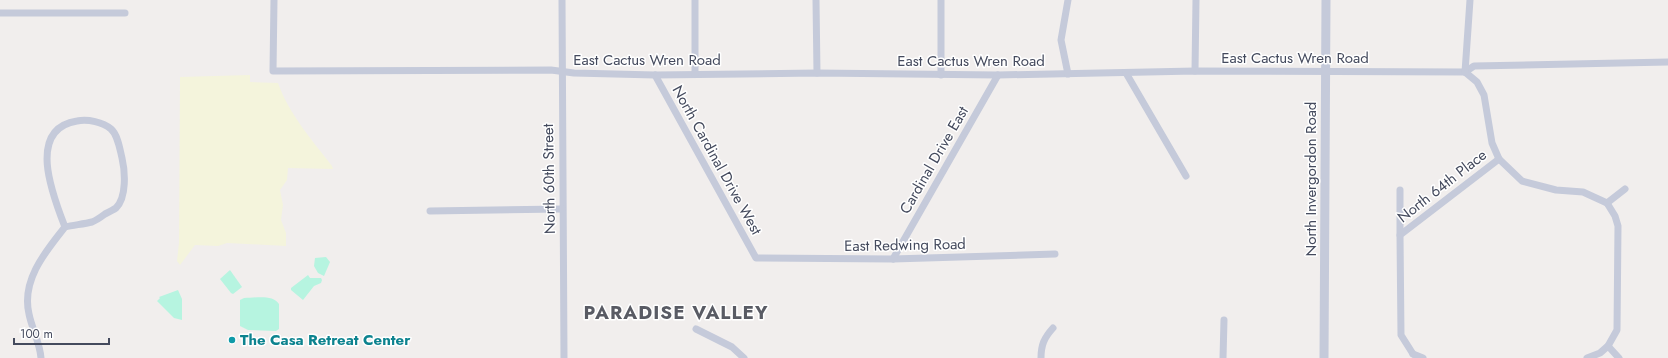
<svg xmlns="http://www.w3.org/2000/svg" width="1668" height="358" viewBox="0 0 1668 358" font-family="Jost,sans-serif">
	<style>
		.green { fill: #b6f4e0 }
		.sand { fill: #f4f4dc }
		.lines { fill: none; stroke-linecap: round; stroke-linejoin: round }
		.minor { stroke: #c5cada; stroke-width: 7 }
		.tertiary { stroke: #c5cada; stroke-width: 9 }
		.culture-dot { fill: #0f9aa8; stroke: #fff; stroke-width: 1.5 }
		.labels { text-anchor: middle; stroke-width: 3; stroke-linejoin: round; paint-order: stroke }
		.street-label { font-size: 15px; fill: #444a5d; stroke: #fff }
		.culture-label { font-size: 15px; font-weight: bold; fill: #0d838f; stroke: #fff; text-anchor: start }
		.district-label { font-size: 19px; font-weight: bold; letter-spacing: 1px; fill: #595b64; stroke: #fff }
	</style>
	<rect width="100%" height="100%" fill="#f1eeed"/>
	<g class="green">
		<path d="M326,257l4,5 -6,14 -6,-3 -4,-7 1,-8z"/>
		<path d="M230,270l12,17 -9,7 -2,-1 -11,-14z"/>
		<path d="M308,275l2,3h11l1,2 -1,3 -7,3 -11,14 -12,-10v-2z"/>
		<path d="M178,290l4,9v21l-8,-2 -17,-17 3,-3 -1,-1z"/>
		<path d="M244,298c11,0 29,-4 35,6v25l-3,2 -28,-1 -8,-4v-26z"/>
	</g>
	<path class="sand" d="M250,75v7l28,1c11,31 34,57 54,83l1,3 -45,-1 -1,12 -7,10 3,15 -2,15 5,13v13l-59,-3 -9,3 -23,-1 -15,20 -3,-4 2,-18 1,-166z"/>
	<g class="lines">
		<g class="minor">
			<path d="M274,0l-1,71 278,-1 23,3 81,2 162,-2 181,2 197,-4 270,1 9,-6 194,-4"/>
			<path d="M562,0l2,358"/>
			<path d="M695,0v74"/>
			<path d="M816,0l1,73"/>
			<path d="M941,0v75"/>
			<path d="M0,13h125"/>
			<path d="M1195,71l1,-71"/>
			<path d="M1465,72l12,10 7,13 8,48 7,16 23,22 34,9 27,2 24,11 8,13 3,10 -1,104 -9,16 -8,7 -13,5"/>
			<path d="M1465,72l5,-72"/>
			<path d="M1126,73l60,103"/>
			<path d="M1068,74l-7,-34 7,-40"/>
			<path d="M655,75l101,183 137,1 162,-5"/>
			<path d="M1607,203l18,-14"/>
			<path d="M430,211l132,-2"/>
			<path d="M1400,235v-45"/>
			<path d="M893,259l105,-184"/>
			<path d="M696,329l36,18 12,11"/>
			<path d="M1608,346l11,12"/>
			<path d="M1413,354l-12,-19 -1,-100 99,-76"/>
			<path d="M1413,354l10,4"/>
			<path d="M41,358c-1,-15 -9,-29 -12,-44 -8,-34 17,-63 36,-87 -12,-31 -39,-98 12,-106 11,-2 26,1 34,8 7,6 9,21 11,29 3,13 5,39 -6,50 -3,2 -7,4 -11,6 -4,3 -8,6 -13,8 -8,2 -18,3 -27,5"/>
			<path d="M1041,358c0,-13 3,-20 12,-30"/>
			<path d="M1223,358l1,-38"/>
		</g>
		<path class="tertiary" d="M1324,358l2,-358"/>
	</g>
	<circle class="culture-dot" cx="232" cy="340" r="4"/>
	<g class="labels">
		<g class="street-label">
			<text x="1295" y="63">East Cactus Wren Road</text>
			<text x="647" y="65">East Cactus Wren Road</text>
			<text x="971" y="66">East Cactus Wren Road</text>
			<text transform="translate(717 160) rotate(61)" y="5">North Cardinal Drive West</text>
			<text transform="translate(934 160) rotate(-60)" y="5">Cardinal Drive East</text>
			<text transform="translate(549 179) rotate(-91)" y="5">North 60th Street</text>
			<text transform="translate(1311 179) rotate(-90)" y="5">North Invergordon Road</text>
			<text transform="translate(1442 186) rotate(-38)" y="5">North 64th Place</text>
			<text transform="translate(905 245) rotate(-1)" y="5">East Redwing Road</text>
		</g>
		<g class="culture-label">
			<text x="240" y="345">The Casa Retreat Center</text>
		</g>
		<g class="district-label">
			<text x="676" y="319">PARADISE VALLEY</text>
		</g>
	</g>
	<path d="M14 338v6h95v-6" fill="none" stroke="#444a5d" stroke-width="2"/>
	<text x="20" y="338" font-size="12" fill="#444a5d" stroke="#ffffff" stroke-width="3" paint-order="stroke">100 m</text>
</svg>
